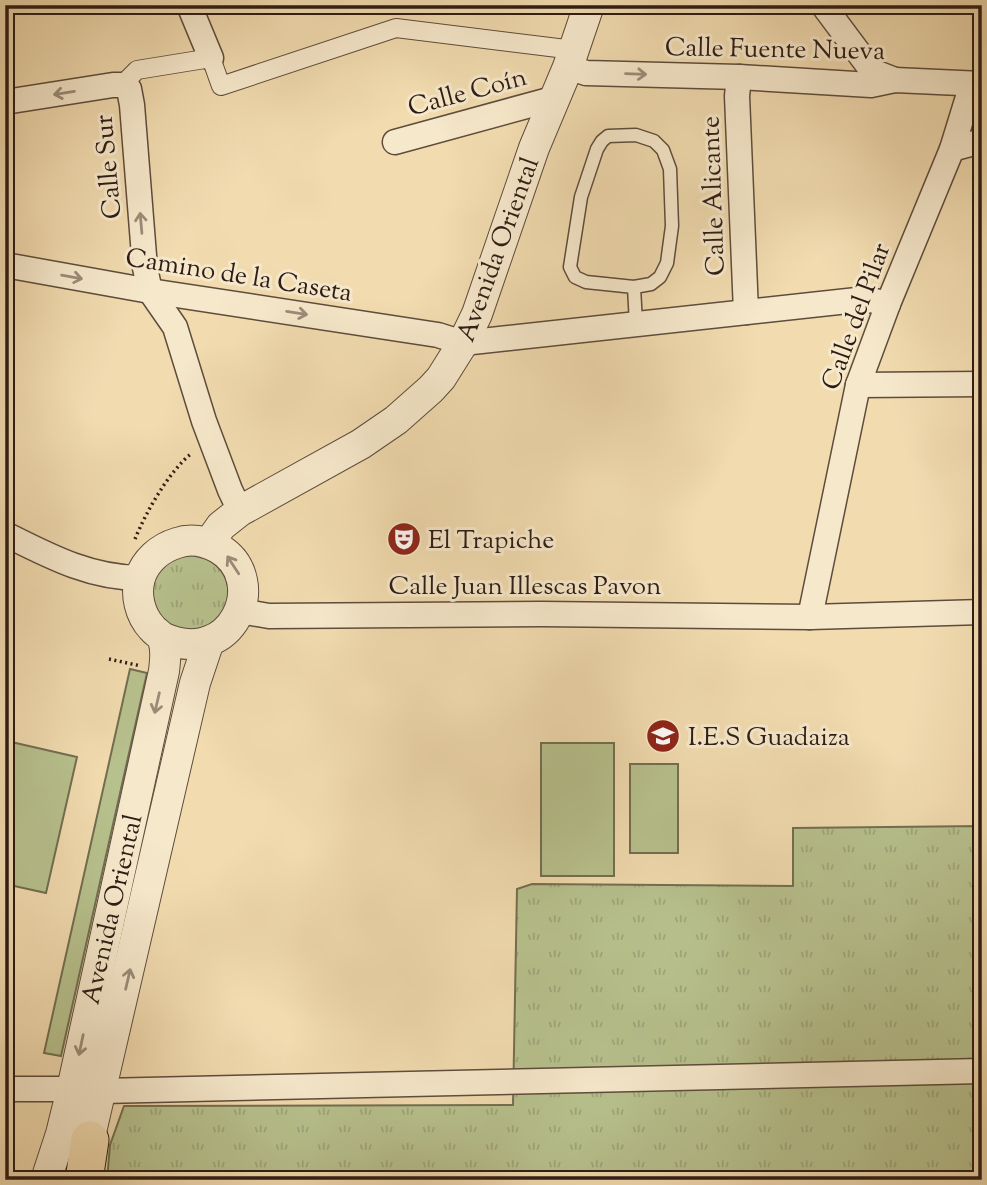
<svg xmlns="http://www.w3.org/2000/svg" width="987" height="1185" viewBox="0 0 987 1185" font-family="'Sorts Mill Goudy',serif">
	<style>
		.grass { fill: url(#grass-tufts); stroke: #726e51; stroke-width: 2 }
		.green { fill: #b7c18d; stroke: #726e51; stroke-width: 2 }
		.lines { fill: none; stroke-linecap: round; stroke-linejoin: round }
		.service-casing { stroke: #5e4c3c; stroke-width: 15 }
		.pedestrian-casing { stroke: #5e4c3c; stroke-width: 20 }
		.minor-casing { stroke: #5e4c3c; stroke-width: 27 }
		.tertiary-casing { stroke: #5e4c3c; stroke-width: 32 }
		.primary-casing { stroke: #2d1c15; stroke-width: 39 }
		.path { stroke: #2d1c15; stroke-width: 3.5; stroke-dasharray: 2 3.5; stroke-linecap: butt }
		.service { stroke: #f6e8cb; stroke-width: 12 }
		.pedestrian { stroke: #f6e8cb; stroke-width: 18 }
		.minor { stroke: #f6e8cb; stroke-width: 24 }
		.tertiary { stroke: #f6e8cb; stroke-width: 30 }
		.primary { stroke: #f1dbaf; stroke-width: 37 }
		.oneway { stroke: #9c8c79 }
		.labels { text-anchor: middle; stroke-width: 6; stroke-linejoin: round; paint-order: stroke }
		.street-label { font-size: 26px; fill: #2d1c15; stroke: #f6e8cb }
		.poi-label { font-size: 26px; fill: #2d1c15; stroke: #f6e8cb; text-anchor: start }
	</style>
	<defs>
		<pattern id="grass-tufts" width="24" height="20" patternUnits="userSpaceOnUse" patternTransform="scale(1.75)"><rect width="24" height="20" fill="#b7c18d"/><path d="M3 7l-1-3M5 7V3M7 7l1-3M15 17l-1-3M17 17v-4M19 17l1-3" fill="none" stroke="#9ea579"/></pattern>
	</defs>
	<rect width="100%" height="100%" fill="#f1dbaf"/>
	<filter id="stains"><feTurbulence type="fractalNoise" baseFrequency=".00286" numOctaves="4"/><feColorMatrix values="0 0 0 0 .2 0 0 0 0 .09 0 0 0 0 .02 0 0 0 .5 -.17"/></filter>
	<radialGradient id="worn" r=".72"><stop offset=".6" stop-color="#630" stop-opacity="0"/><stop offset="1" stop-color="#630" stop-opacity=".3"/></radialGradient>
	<g class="grass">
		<path d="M192,555c9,2 18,4 25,11 12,11 15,31 8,46 -4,7 -14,13 -20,19l-36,-3c-5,-6 -12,-12 -15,-18 -2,-4 -2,-11 -2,-17 -1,-24 18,-36 40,-38z"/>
		<path d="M982,826v354h-875l3,-35 14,-39 389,-1 4,-216 15,-5 261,2v-58z"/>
	</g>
	<g class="green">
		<path d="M130,669l17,4 -86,383 -17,-3z"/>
		<path d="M7,741l70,16 -31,136 -41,-9v-133z"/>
		<rect x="541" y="743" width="73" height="133"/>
		<rect x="630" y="764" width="48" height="89"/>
	</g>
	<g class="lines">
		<g class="service-casing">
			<path id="service" d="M634,287l-48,-5 -11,-5 -5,-10 11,-70 16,-48 5,-8 6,-5 28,-1 18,6 9,9 7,19 2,57 -5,37 -7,14 -9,7 -17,3 2,37"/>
		</g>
		<g class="pedestrian-casing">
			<path id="pedestrian" d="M122,85l15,-15 74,-12 10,28 175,-58 178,22"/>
		</g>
		<g class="minor-casing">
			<g id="minor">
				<path d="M189,5l22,53"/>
				<path d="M823,5l47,63 7,5 18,7"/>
				<path d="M568,67l18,6 153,4 132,8 24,-5 87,4"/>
				<path d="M739,77l-2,19 9,216"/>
				<path d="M5,102l108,-17h9l7,4 3,16 13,163 5,23 25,36 29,94 26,69 10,21"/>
				<path d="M395,142l161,-44"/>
				<path d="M952,149l30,-8"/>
				<path d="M5,265l145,26 288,44 25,8 403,-44 22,5"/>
				<path d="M858,385l124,-1"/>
				<path d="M5,534c44,22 85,44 135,44"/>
				<path d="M240,611l29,5 273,-2 268,3 172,-5"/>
				<path d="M810,617l48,-232 30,-81 64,-155 20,-65"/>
				<path d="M5,1089h67"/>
				<path d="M102,1091l880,-20"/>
			</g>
		</g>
		<g class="tertiary-casing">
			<g id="tertiary">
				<path d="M209,543l12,-17 19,-15 121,-67 35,-24 35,-31 10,-11 22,-35 14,-29 57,-166 34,-81 21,-62"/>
				<path d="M84,1162l111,-479 14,-42"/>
				<path d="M46,1180l15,-46 11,-45 92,-418c1,-10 3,-21 -1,-31 -2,-6 -7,-7 -11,-12 -12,-13 -17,-33 -12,-50 5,-17 20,-30 37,-35 14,-5 28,-2 41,5 54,31 14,122 -56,89"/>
			</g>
		</g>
		<g class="primary-casing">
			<path id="primary" d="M84,1180l6,-40"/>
		</g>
		<g class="path">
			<path d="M135,539c11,-27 34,-68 57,-86"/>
			<path d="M109,659l32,7"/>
		</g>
		<use href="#service" class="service"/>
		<use href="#pedestrian" class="pedestrian"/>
		<use href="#minor" class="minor"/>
		<use href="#tertiary" class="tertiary"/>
		<use href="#primary" class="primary"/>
	</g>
	<defs><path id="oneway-shaft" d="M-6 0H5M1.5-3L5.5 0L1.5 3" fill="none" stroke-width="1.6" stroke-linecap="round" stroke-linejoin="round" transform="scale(1.75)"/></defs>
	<g class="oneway">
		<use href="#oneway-shaft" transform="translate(636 74) rotate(2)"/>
		<use href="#oneway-shaft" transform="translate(64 93) rotate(171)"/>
		<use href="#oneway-shaft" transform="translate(141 223) rotate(-95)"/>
		<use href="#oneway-shaft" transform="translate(72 277) rotate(10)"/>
		<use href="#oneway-shaft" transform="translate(297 313) rotate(9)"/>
		<use href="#oneway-shaft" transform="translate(233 565) rotate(-123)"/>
		<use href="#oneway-shaft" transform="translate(157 703) rotate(103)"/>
		<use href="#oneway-shaft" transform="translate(128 979) rotate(-77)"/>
		<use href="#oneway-shaft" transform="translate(81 1045) rotate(102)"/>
	</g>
	<defs>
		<g id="theatre-disc" transform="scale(1.75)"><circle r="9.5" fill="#8f2418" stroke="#f6e8cb"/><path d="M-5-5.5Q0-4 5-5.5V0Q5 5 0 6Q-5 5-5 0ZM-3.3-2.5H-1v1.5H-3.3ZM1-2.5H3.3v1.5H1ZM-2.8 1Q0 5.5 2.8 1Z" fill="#fff"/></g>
		<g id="school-disc" transform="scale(1.75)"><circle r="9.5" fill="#8f2418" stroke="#f6e8cb"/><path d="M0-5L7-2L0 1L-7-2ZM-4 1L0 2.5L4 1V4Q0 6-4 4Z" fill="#fff"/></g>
	</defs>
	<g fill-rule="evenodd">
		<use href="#theatre-disc" x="404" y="539"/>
		<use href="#school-disc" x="663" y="736"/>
	</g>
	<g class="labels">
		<g class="street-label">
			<text transform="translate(775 48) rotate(1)" y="9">Calle Fuente Nueva</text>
			<text transform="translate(467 91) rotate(-15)" y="9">Calle Coín</text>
			<text transform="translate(107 167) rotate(-95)" y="9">Calle Sur</text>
			<text transform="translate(712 196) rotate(-92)" y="9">Calle Alicante</text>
			<text transform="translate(497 249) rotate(-70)" y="9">Avenida Oriental</text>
			<text transform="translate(239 274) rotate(9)" y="9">Camino de la Caseta</text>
			<text transform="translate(855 316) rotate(-70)" y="9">Calle del Pilar</text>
			<text x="525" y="594">Calle Juan Illescas Pavon</text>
			<text transform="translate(111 909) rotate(-77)" y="9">Avenida Oriental</text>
		</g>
		<g class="poi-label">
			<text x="428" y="548">El Trapiche</text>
			<text x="688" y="745">I.E.S Guadaiza</text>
		</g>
	</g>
	<rect width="987" height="1185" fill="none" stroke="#f1dbaf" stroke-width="28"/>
	<rect x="7" y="7" width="973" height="1171" fill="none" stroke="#2d1c15" stroke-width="3.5"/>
	<rect x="14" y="14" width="959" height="1157" fill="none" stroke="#2d1c15" stroke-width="2"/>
	<rect width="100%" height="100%" filter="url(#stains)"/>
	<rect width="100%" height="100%" fill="url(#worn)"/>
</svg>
